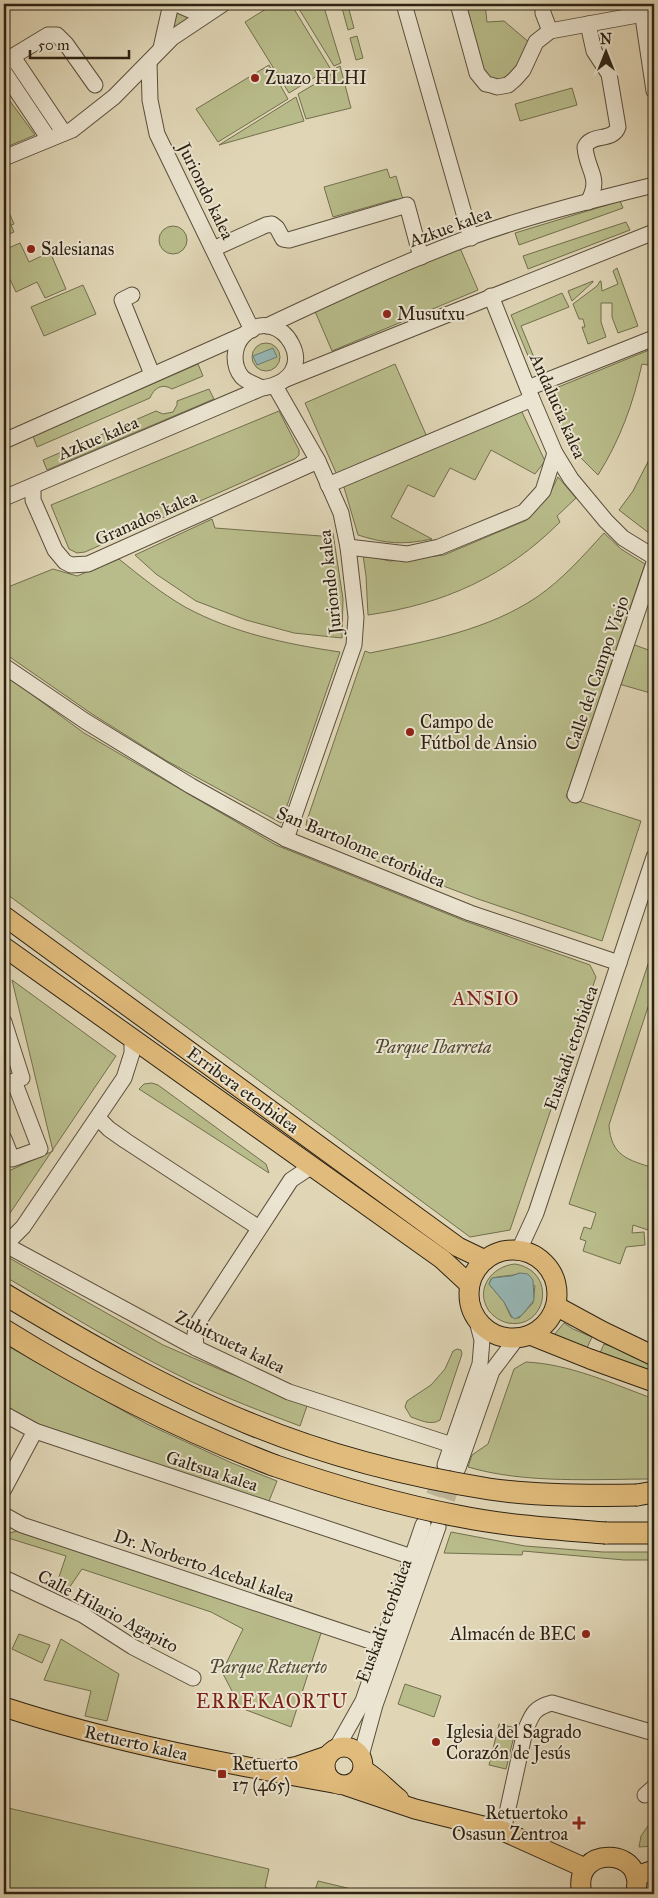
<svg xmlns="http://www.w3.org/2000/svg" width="658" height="1898" viewBox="0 0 658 1898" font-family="'IM FELL Great Primer',serif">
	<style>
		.green { fill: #b8bc8a; stroke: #726f4e; fill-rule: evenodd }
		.water { fill: #96b7b6; stroke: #6c7b75 }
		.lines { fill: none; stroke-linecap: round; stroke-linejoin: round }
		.minor-tunnel { stroke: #bcb295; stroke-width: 15; stroke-dasharray: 15 8; stroke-linecap: butt }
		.minor-casing { stroke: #5a4f3c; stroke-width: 17 }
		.major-casing { stroke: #2d2213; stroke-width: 21 }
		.highway-casing { stroke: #2d2213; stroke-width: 23 }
		.minor { stroke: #ebe4d0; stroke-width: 15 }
		.major { stroke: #e0bb7b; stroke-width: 19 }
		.highway { stroke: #e0bb7b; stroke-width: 21 }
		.highway-bridge-casing { stroke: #2d2213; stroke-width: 23; stroke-linecap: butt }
		.highway-bridge { stroke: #e0bb7b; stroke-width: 21 }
		.poi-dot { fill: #8f2418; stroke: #ebe4d0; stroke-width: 2 }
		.labels { text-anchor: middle; stroke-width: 4; stroke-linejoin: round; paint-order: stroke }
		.poi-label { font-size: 18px; fill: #2d2213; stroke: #ebe4d0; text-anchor: start }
		.street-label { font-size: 18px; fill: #2d2213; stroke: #ebe4d0 }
		.park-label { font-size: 18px; font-style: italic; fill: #504831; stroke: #ebe4d0 }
		.neighbourhood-label { font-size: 19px; letter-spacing: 1px; fill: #7a1f14; stroke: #ebe4d0 }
		.quarter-label { font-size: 20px; letter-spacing: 1px; fill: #7a1f14; stroke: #ebe4d0 }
	</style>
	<rect width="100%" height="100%" fill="#e0d6b6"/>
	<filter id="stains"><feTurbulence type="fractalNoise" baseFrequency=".004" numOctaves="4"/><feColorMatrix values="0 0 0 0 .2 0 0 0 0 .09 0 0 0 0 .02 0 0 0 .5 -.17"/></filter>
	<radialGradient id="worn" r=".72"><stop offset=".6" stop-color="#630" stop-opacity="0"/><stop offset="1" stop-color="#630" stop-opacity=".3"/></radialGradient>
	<g class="green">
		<path d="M274,4h17l39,64 -41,25 -44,-71z"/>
		<path d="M296,4h27l18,59 -7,3z"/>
		<path d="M463,4h22l2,18 17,-1 26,22c-12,18 -19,50 -46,32z"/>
		<path d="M348,6l6,22 -6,2 -6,-22z"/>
		<path d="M175,9l17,8 -20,16z"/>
		<path d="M357,36l6,22 -7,2 -6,-22z"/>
		<path d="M269,65l19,34 -70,43 -22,-33z"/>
		<path d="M340,66l11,42 -45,11 -8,-25 37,-22 1,-4z"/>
		<path d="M572,88l5,17 -57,16 -5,-17z"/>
		<path d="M4,93l31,42 -31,13z"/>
		<path d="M296,97l8,24 -85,24z"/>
		<path d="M387,169l3,9 6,-2 8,27 -6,2 -2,-6 -63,18 -9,-30z"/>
		<path d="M4,201l10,23 -3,1 3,7 -10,4z"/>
		<path d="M620,201l3,7 -104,37 -4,-12z"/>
		<path d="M626,222l4,8 -102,39 -5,-13z"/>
		<circle cx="173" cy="240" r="14"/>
		<path d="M20,243l9,19 21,-10 16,37 -21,9 -8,-16 -21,10 -12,-25v-17z"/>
		<path d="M460,248l18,42 -146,61 -18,-42z"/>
		<path d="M617,268l21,58 -20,7 -6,-16v-14h-11v19l5,15 -18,7 -6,-17h3l-2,-8h-4l-6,-15 24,-18 3,-5h1l1,10 16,-7 -5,-13z"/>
		<path d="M593,281v1l-21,19 -4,-10z"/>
		<path d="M83,285l13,29 -52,22 -13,-29z"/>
		<path d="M562,293l7,14 -48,19 17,41 -7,-4 -20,-48z"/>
		<circle cx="266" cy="357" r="14"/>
		<path d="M654,348v18l-12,-2c-9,40 -22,76 -44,111l-27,-27 -25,-56z"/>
		<path d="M198,364l5,12 -31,13c-10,-6 -18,-1 -22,9l-113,49 -4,-11z"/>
		<path d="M395,364l32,73 -90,38 -32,-72z"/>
		<path d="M209,389l5,10 -167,71 -4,-10 113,-49 7,3 10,-2 4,-7v-4z"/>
		<path d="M520,408l25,53 -10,13 -44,-24 -16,30 -25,-12 -16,29 -26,-12 -17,32 41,22c-29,6 -46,5 -74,-4l-15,-51z"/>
		<path d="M279,411l20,39v5l-4,4 -210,93 -8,1 -8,-4 -18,-44z"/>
		<path d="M654,450v87l-35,-27 14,-19z"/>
		<path d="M558,477l18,21 -19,18 3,6c-55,55 -116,82 -192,93l-2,-39 -3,-21 27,6 54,-6 83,-35 21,-23z"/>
		<path d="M212,519l3,9 106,8 12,-3 10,66 -1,39 -48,-5 -48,-13 -50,-19 -40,-27 -21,-19z"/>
		<path d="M604,533l17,16 24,15 -79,233 75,24 -39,120 -124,-42 -117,-44 -51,-26 -4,-4 1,-5 58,-169 5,2c58,-12 118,-23 167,-56 26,-18 46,-41 67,-64z"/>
		<path d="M119,559c21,17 42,34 66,48 48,26 101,37 155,45l-59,171 -114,-62 -75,-47 -88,-61v-48l3,-2 1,-16 45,-18 24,7z"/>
		<path d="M632,644l22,8v42l-35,-10z"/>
		<path d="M4,674l80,59 192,112 189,76 125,44 6,12 -86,253 -40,7 -466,-345z"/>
		<path d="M654,946v43l-45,136c2,31 19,35 45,43v64l-21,-7 -1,8 12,-1 1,13 -19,2 -6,17 -37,-13 3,-10 -6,-2 4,-12 7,2 5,-16 -27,-9z"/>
		<path d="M12,980l104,76 -112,166v-49l49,-22z"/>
		<path d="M152,1083l6,2 108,79 3,9 -130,-84 5,-5z"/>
		<path d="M4,1255l159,90 63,27 82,31 -8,23c-37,-14 -74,-28 -110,-45 -64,-31 -125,-69 -186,-105z"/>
		<path d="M515,1264c43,7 32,66 -7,59 -8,-2 -14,-6 -19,-12 -15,-22 3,-45 26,-47zM520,1273l15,13 -2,17 -14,15 -8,-1 -7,-15 -15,-18 2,-5c8,-4 19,-2 29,-6z"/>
		<path d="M564,1323l9,6 19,8 -6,13 -32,-15z"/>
		<path d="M4,1344l143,80 85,39 45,18 -10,25 -230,-77 -33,-19z"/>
		<path d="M604,1344l50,17v14l-55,-20z"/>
		<path d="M457,1349l4,1 1,4 -22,66c-9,6 -20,0 -29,-3l-6,-10 2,-6 24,-16 14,-16 8,-18z"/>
		<path d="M526,1362c44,2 87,22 128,37v80c-59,0 -129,5 -186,-12l4,-12 16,-11 26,-75z"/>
		<path d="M17,1531l305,99 -31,97 -50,-19 -19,-36 21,-43 -32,-17 -129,-43 -15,22 -11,-5 10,-30 -61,-19 1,-3z"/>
		<path d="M451,1532l74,14 78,6h51v8h-30l-101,-9 -1,4 -78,-2z"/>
		<path d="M19,1634l31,11 -8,18 -30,-14z"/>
		<path d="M61,1639l58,35 -12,47 -22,-5 6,-25 -47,-11z"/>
		<path d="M405,1684l36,12 -7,21 -36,-13z"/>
		<path d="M499,1724l17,4 -10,41 -17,-4z"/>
		<path d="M4,1807l265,62 -4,18 13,7h-274z"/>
		<path d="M654,1817v29l-15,1 2,-11z"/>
		<path d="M318,1881l54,13h-58z"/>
	</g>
	<g class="water">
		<path d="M273,348l4,9 -20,8 -4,-9z"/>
		<path d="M520,1273l8,1 5,6 1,20 -12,15 -7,4 -3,-2 -8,-15 -15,-18 3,-6 19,-2z"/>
	</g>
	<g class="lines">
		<g class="minor-tunnel">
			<path d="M426,1517l16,-46"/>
			<path d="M440,1521l16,-47"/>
		</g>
		<g class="minor-casing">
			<g id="minor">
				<path d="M176,4l16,7 16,2"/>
				<path d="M404,4l67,234"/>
				<path d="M458,4l19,69 9,11 5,1 6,2 11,-2 7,-6 8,-9 13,-28 14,-11 104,-19"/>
				<path d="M543,4v9l7,18"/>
				<path d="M641,4l13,87"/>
				<path d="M161,48l10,-44"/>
				<path d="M13,57l51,76"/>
				<path d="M149,62l1,38 7,34 95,196"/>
				<path d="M4,66l1,-5 43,-26h9l9,9 29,41"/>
				<path d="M4,72l45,67"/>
				<path d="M4,158l68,-28 42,-33 58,-59 51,-34"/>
				<path d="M588,202c14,-25 -1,-30 -3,-55 6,-14 28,-5 33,-20l-9,-53 -15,-23 -6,-27"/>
				<path d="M213,249l53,-24 6,-1 5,4 6,11 6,1 118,-35 14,52"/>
				<path d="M132,295l-10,5 30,74"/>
				<path d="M491,296l41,103 23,54 16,26 35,42 17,17 31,19"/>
				<path d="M267,326c66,-31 132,-62 201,-88 60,-22 125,-38 186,-53"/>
				<path d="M286,379l368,-147"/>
				<path d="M275,386l43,75 23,52 7,34 8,70 -2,28 -68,194"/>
				<path d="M528,388l126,-50"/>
				<path d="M4,441l241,-107"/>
				<path d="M328,485l204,-86"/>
				<path d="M33,486v14l22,50 10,12 6,3 17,-1 230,-103"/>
				<path d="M4,498l258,-110c68,-11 17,-89 -18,-53 -11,11 -12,30 -2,42 5,5 14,8 20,11"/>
				<path d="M348,547l59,7 32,-7 85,-35 19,-21 12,-38"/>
				<path d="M4,666l81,55 106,65 95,53 184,74 149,50"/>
				<path d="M575,795l79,-232"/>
				<path d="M4,1022l18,56 -18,7"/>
				<path d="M98,1118l11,11 17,12 133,87"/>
				<path d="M4,1139l8,20 28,-10 -26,-68"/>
				<path d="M4,1242l7,-3 12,-12 101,-149 8,-25v-15"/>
				<path d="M4,1244l192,104 93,44 163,53"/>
				<path d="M519,1250l17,-37 118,-356"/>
				<path d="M196,1348l-1,-14 4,-13 92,-141 21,-14"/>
				<path d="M4,1414l31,17 377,126"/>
				<path d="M445,1465l35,-101 2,-24 -5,-19"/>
				<path d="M458,1468l34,-97 25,-33"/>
				<path d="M4,1489l31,-58"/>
				<path d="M4,1515l18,10 372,124"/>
				<path d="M4,1578l79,37 50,32 60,31"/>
				<path d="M336,1749l27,-48 60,-176"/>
				<path d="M361,1756l14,-51 63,-178"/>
				<path d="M645,1795l9,-8"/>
				<path d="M503,1831l22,-100c7,-16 8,-23 27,-28l102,30"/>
			</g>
		</g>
		<g class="major-casing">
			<g id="major">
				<path d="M4,916l454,331 27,13"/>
				<path d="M4,947l438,312 27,25"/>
				<circle cx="513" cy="1294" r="44"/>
				<path d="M556,1306l46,25 52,25"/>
				<path d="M530,1335l60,24 64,23"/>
				<path d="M4,1707c107,35 219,56 329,76"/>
				<circle cx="344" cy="1766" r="19"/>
				<path d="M278,1770l20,-4 29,-10"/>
				<path d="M363,1770c11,4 25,21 36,29"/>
				<path d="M347,1786l68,23 88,22 82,37"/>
				<path d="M636,1876l18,-6"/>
				<path d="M582,1894c-12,-51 68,-47 53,0"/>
			</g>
		</g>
		<g class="highway-casing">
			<g id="highway">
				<path d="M4,1330c85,53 176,99 269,135"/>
				<path d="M637,1495l17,-3"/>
				<path d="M606,1533h48"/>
			</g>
		</g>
		<use href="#minor" class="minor"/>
		<use href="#major" class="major"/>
		<use href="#highway" class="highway"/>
		<g class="highway-bridge-casing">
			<g id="highway-bridge">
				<path d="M4,1294c79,47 159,94 244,129 77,32 159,53 241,66 49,7 99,7 148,6"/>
				<path d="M273,1465c61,21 122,39 185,51 49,10 99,13 148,17"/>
			</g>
		</g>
		<use href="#highway-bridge" class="highway-bridge"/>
	</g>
	<g class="poi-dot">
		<circle cx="255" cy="78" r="5"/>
		<circle cx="31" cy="249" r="5"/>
		<circle cx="387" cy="314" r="5"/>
		<circle cx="410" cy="732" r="5"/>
		<circle cx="586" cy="1634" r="5"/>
		<circle cx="436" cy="1742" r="5"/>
		<rect x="217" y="1769" width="10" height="10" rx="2.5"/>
		<path d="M576.5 1815.5h5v5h5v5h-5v5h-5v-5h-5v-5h5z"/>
	</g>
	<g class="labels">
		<g class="poi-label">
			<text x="265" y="84">Zuazo HLHI</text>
			<text x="41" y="255">Salesianas</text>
			<text x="397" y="320">Musutxu</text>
			<text x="420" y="728">Campo de<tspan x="420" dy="21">Fútbol de Ansio</tspan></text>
			<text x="576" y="1640" text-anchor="end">Almacén de BEC</text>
			<text x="446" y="1738">Iglesia del Sagrado<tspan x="446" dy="21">Corazón de Jesús</tspan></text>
			<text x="232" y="1770">Retuerto<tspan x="232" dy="21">17 (465)</tspan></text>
			<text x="568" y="1819" text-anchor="end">Retuertoko<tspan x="568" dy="21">Osasun Zentroa</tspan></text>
		</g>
		<g class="street-label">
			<text transform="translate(206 191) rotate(64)" y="6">Juriondo kalea</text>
			<text transform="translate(450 227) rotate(-20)" y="6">Azkue kalea</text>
			<text transform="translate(558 406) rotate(66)" y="6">Andalucia kalea</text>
			<text transform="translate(98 438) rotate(-23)" y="6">Azkue kalea</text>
			<text transform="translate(146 518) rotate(-24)" y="6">Granados kalea</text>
			<text transform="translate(330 582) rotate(-96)" y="6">Juriondo kalea</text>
			<text transform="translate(597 673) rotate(-71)" y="6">Calle del Campo Viejo</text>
			<text transform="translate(361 847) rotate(23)" y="6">San Bartolome etorbidea</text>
			<text transform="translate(571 1048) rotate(-71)" y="6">Euskadi etorbidea</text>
			<text transform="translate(243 1090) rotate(36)" y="6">Erribera etorbidea</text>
			<text transform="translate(230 1342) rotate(26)" y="6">Zubitxueta kalea</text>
			<text transform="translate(212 1471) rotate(18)" y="6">Galtsua kalea</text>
			<text transform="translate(204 1566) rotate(19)" y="6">Dr. Norberto Acebal kalea</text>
			<text transform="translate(108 1611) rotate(28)" y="6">Calle Hilario Agapito</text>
			<text transform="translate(384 1621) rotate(-70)" y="6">Euskadi etorbidea</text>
			<text transform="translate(136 1743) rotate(13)" y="6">Retuerto kalea</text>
		</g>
		<g class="park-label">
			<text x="433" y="1053">Parque Ibarreta</text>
			<text x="268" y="1673">Parque Retuerto</text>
		</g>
		<g class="neighbourhood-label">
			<text x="486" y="1005">ANSIO</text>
		</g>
		<g class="quarter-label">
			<text x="272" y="1708">ERREKAORTU</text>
		</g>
	</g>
	<rect width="658" height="1898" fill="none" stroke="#e0d6b6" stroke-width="20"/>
	<rect x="5" y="5" width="648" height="1888" fill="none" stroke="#2d2213" stroke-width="2.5"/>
	<rect x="10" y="10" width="638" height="1878" fill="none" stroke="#2d2213"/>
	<g transform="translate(606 52)" stroke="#ebe4d0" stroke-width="4" paint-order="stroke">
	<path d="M0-4L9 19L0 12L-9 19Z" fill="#2d2213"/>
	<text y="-8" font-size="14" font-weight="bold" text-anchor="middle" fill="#2d2213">N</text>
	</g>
	<path d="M30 50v8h99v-8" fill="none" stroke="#2d2213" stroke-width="2.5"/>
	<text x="38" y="50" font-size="15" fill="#2d2213" stroke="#ebe4d0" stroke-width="4" paint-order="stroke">50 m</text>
	<rect width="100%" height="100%" filter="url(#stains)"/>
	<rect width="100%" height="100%" fill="url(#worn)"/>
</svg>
